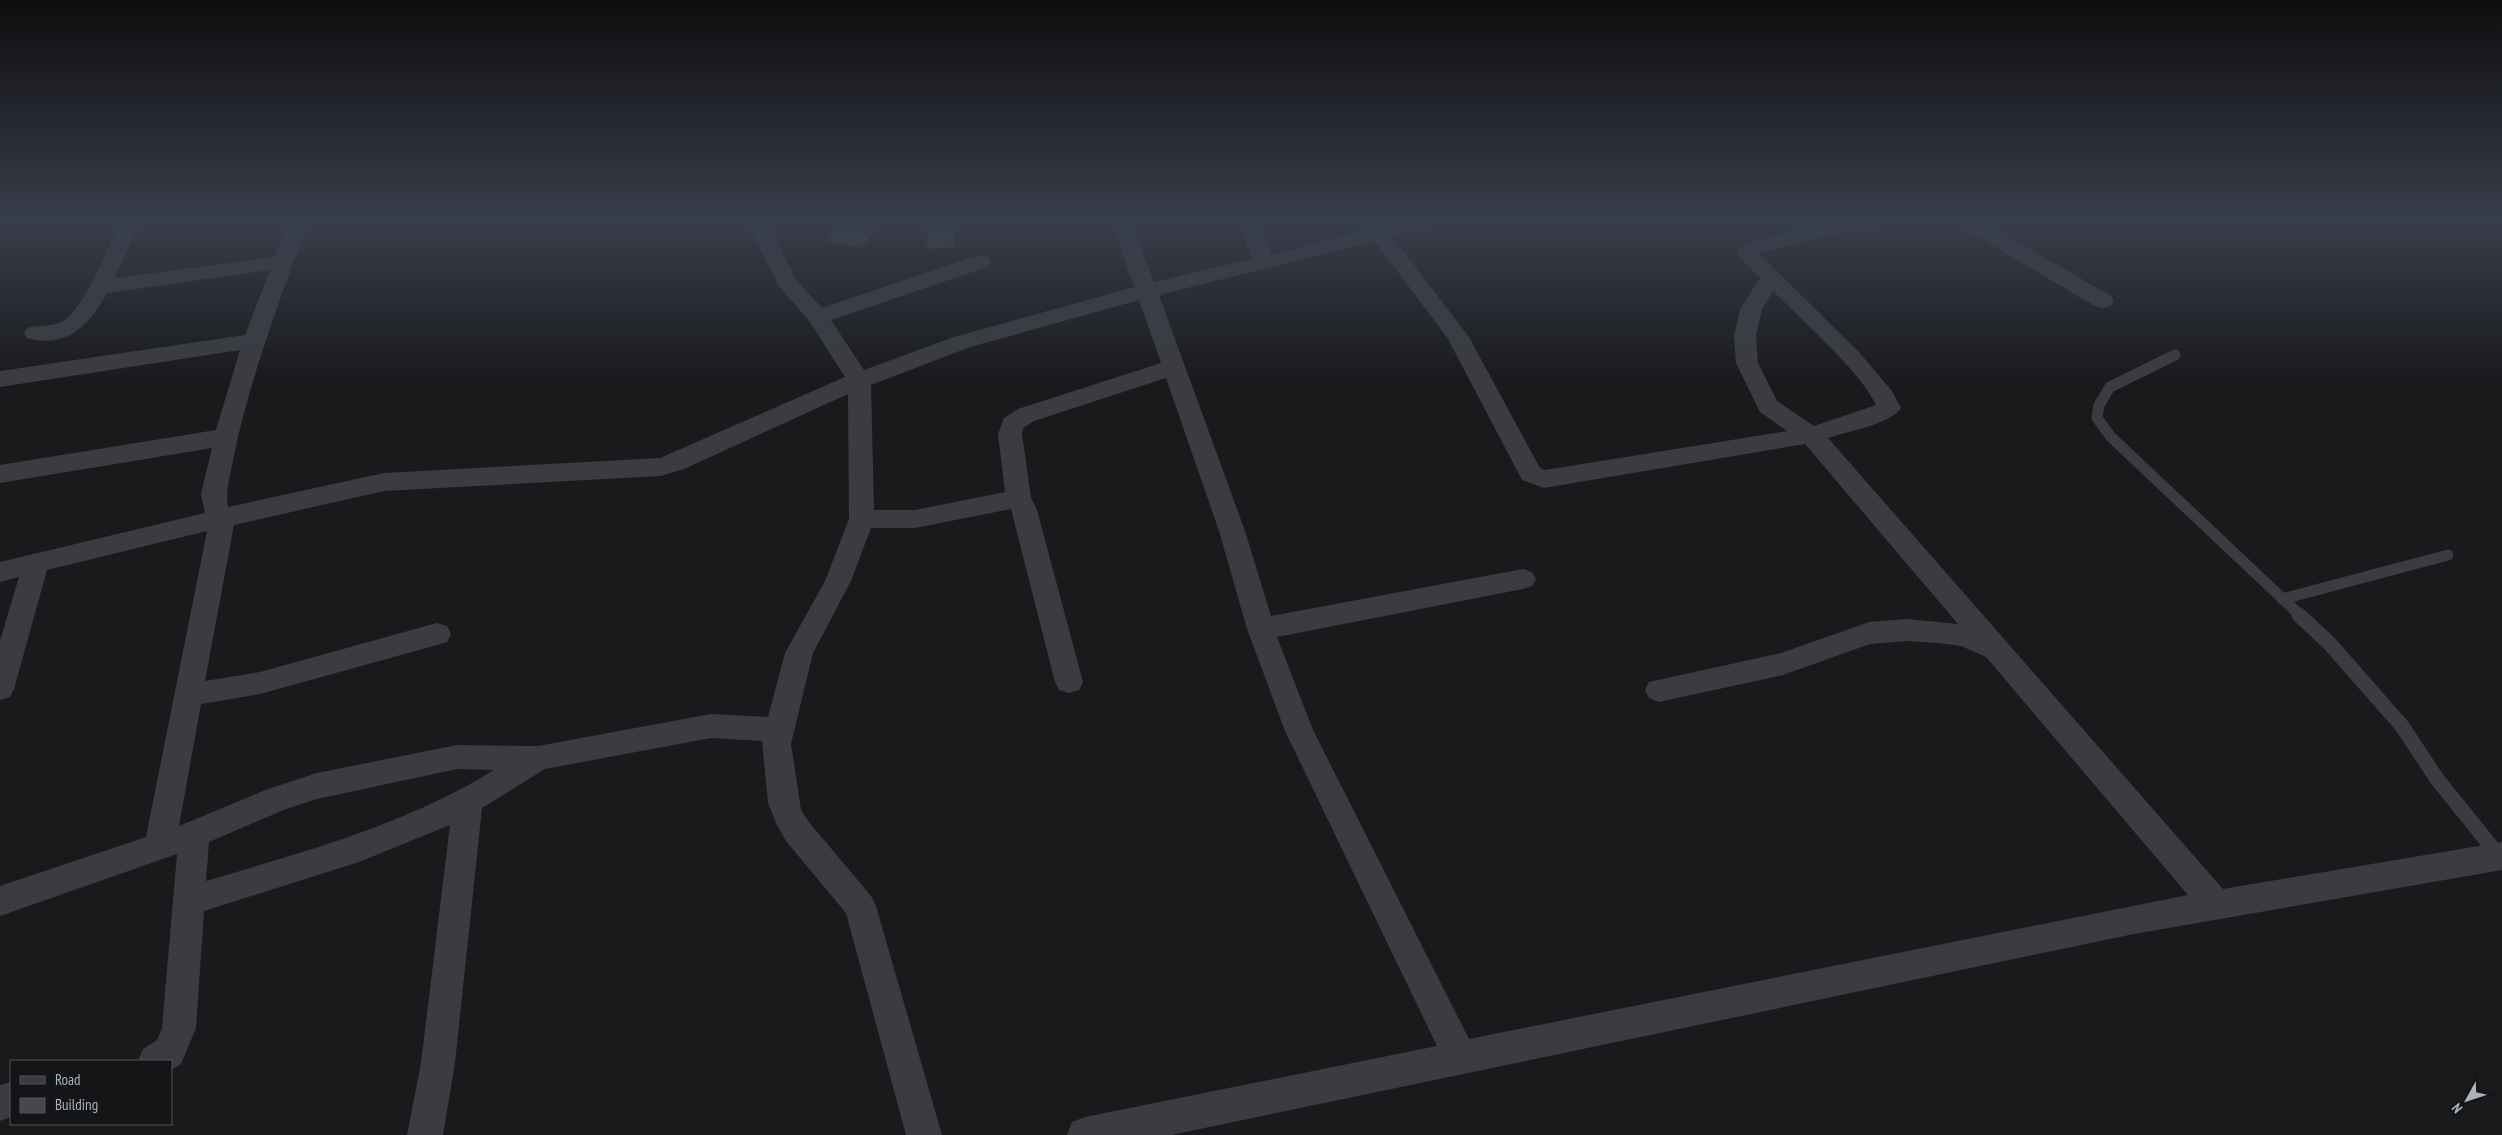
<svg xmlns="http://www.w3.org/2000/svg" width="2502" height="1135" viewBox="0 0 2502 1135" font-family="'PT Sans Narrow',sans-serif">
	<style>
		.building { fill: #46484c; stroke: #333438 }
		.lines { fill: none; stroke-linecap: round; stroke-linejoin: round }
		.lane-far1 { stroke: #3b3c41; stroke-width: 11 }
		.lane { stroke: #3b3c41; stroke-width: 15 }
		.street { fill: #3b3c41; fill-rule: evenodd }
	</style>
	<rect width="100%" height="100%" fill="#191a1c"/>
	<g class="building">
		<path d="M840,224l35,7 -14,17 -35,-7z"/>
		<path d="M954,227v20l-27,2 1,-20z"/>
	</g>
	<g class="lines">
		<g class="lane-far1">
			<path d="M2175,355l-65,32 -11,18 -2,13 14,19 190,179"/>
			<path d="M2282,599l166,-44"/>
		</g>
		<path class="lane" d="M2299,615l31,29 72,82 35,53 62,77"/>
		<g class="street">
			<path d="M120,222h20l-25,56 160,-21 13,-35h20c-28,77 -57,153 -74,233 -3,17 -9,35 -6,52l156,-34 276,-15 185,-81 -35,-55 -32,-37 -31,-63h20l30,59 25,27 151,-51 7,-1 7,1 4,5 -4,5 -156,53 33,50 90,-33 180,-50 -22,-65h20l22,60 98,-23 -14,-37h20l14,33 124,-33h34l-3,4 -35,10 77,101 71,131 5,2 242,-39 -27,-19 -24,-49 -2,-27 6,-27 20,-31 -20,-20 -3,-7 11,-9 87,-20h40l-3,4 -114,27 100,98 34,40 9,17c-10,16 -55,24 -73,30l395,451 279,-47v28l-368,64 -963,201h-104l5,-13 13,-5 352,-71 -152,-315 -38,-102 -28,-98 -53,-153 -132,43 -11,7 -1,6 9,64 6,12 46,172 -4,8 -10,3 -10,-3 -4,-8 -44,-173 -96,19h-44l-20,53 -38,72 -22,91 10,66 7,11 63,75 5,10 66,229h-36l-60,-222 -60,-72 -9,-16 -9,-22 -6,-62 -51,-3 -166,31 -63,39 -27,255 -12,72h-36l14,-72 29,-238 -91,37 -155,49 -8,117 -15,36 -10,6v-9h-33l5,-12 14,-9 5,-12 15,-174 -177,62v-30l146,-49 61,-306 -160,39 -33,119 -4,8 -10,3v-59l19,-64 -19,5v-20l205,-49 -4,-19 11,-46 -212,35v-18l216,-35 24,-80 -240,37v-16l245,-36 25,-65 -163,23c-18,31 -38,56 -80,45l-3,-5 3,-5c11,-3 24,-1 34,-6 22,-10 48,-76 59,-100zM1375,241l73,98 74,141 22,8 261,-44 153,180 -51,-5 -38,3 -88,31 -132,29 -4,8 4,8 10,4 124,-27 87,-31 37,-3 32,2 22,3 25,11 202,238 -719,144 -156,-309 -36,-93 246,-48 9,-3 4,-7 -4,-7 -9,-3 -252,47 -26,-85 -86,-236zM1773,291c27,27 89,82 103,114l-62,21 -37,-25 -19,-38 -2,-27 6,-27zM1139,300l22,63 -143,46 -14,9 -6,16 7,58 -90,18h-41l-3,-125 99,-38zM848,394l1,125 -24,62 -40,72 -17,64 -57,-3 -173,32 -81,-1 -140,28 -49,16 -89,37 22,-122 59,-10 177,-49 10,-3 4,-8 -4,-8 -10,-3 -177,49 -55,9 29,-156 150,-34 276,-15 24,-7zM457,769l37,1c-89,55 -188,81 -288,111l3,-39 77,-33 31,-10z"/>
			<path d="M1957,222h26l128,74 3,5 -3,5 -8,2 -8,-2 -135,-80z"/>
			<path d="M11,1082v35l-11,4v-36z"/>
		</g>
	</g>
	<linearGradient id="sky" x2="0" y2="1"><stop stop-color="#0e0e0f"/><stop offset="0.58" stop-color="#383e4b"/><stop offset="1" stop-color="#383e4b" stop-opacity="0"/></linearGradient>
	<rect width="2502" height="381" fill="url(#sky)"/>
	<rect x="10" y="1060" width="162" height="65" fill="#141517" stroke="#515459"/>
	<rect x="20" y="1076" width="25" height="8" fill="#3b3c41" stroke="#515459"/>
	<text x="55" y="1085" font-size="15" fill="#acb2bb">Road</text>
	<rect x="20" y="1098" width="25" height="15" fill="#46484c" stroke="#515459"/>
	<text x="55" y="1110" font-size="15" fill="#acb2bb">Building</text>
	<g transform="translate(2467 1100) rotate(230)" stroke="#141517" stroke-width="4" paint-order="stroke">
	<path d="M0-4L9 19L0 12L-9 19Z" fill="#acb2bb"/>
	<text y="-8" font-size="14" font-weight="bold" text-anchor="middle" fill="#acb2bb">N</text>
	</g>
</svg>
